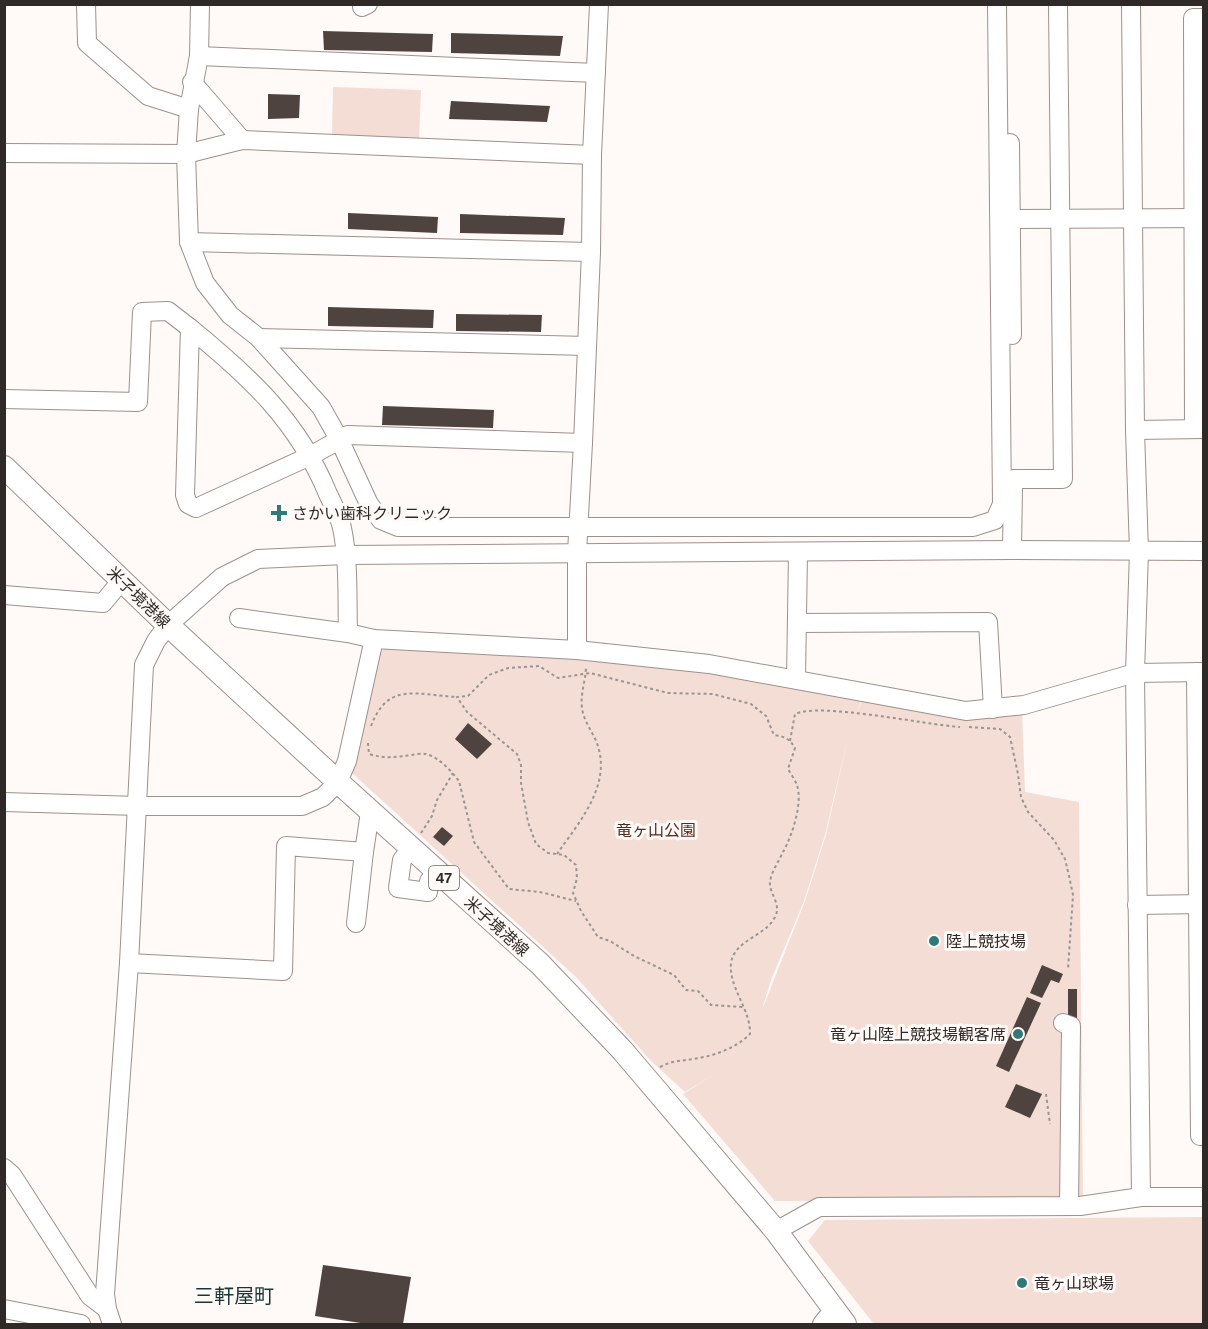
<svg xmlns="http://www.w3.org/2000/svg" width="1208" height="1329" viewBox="0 0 1208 1329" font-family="Helvetica,'Noto Sans JP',sans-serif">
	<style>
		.green { fill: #f4ddd4; fill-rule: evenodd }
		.building { fill: #4e433f }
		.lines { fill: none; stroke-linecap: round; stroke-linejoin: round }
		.minor-casing { stroke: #9e908c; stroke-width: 20 }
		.major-casing { stroke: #9e908c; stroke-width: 24 }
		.path { stroke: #9a9492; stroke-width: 2; stroke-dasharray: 3 3; stroke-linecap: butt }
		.minor { stroke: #fff; stroke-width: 18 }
		.major { stroke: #fff; stroke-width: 22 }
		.poi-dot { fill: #317976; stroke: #fff9f7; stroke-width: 2 }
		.labels { text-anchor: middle; stroke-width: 6; stroke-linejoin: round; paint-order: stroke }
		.shield { fill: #fff9f7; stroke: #6d6866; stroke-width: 1.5 }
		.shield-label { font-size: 15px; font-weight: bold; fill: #2f2a28 }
		.poi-label { font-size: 16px; fill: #2f2a28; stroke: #fff9f7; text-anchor: start }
		.street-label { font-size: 16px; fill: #2f2a28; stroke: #fff9f7 }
		.park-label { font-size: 16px; fill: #572a19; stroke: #fff9f7 }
		.quarter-label { font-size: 20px; fill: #143735; stroke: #fff9f7 }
	</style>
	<rect width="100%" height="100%" fill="#fff9f7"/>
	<g class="green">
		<path d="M333,87l88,3 -2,50 -87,-3z"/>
		<path d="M389,646l185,11 146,14 142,27 -5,14 7,-16 158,13 3,83 54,10 4,398 -308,1 -92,-107 33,-21 -31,19 -34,-31 -75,-84 -224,-204 6,-21 20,-99zM849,733l-23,102 -21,66 -43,109 9,-30 33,-79 21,-66z"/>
		<path d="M1203,1217v107h-329l-66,-83 17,-21z"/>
	</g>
	<g class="building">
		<path d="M323,31l110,3 -1,18 -108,-2z"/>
		<path d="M451,33l112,3 -3,20 -109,-3z"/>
		<path d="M268,94l32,1 -1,23 -31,1z"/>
		<path d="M451,101l99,5 -3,16 -98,-3z"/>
		<path d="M348,213l90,4 -1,16 -89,-4z"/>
		<path d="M460,214l105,4 -2,17 -103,-2z"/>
		<path d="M328,307l106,3 -1,18 -105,-2z"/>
		<path d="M456,314l86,1 -1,17 -85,-1z"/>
		<path d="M383,406l111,4 -1,18 -111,-3z"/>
		<path d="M468,723l24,21 -15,15 -22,-20z"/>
		<path d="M442,827l11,9 -9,10 -11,-9z"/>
		<path d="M1042,965l21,9 -4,9 -8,-3 -9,18 -12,-5z"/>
		<path d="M1068,989h9v29l-9,-1z"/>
		<path d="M1027,997l14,6 -32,69 -13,-6z"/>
		<path d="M1016,1084l26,10 -12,24 -25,-11z"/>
		<path d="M323,1265l88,12 -8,47h-36l-52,-8z"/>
	</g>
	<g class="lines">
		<g class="minor-casing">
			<g id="minor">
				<path d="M86,4l1,39 61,53 41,13"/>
				<path d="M200,4l-1,52 -10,53 -3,45 3,88 16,41 25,32 29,23 62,69 18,32 30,65 12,16 17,7h575l22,-7 7,-16 -5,-500"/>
				<path d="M1131,4l4,426 4,122 -4,121 6,524"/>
				<path d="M362,7l6,-3"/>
				<path d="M199,56l397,17"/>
				<path d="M192,82l50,58"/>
				<path d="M1010,143l2,192"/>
				<path d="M4,153l182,1 56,-14 350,15"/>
				<path d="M1011,219l193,-1"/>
				<path d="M189,242l402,10"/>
				<path d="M259,338l328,8"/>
				<path d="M4,399l134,3 4,-90 26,-1 22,17"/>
				<path d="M1194,429l-1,-411h11"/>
				<path d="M1135,430l69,-1"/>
				<path d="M1013,479h50l-5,-475"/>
				<path d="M1012,550l1,-62"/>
				<path d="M4,595l99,8 19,-23"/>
				<path d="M239,618l109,15 26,6 203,11 132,14 257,47 58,-6 111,-32 69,-1"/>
				<path d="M797,623l191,-1 5,87"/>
				<path d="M348,633c-1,-34 1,-72 -6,-105 -2,-11 -9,-23 -14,-34 -30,-73 -78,-117 -138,-166l-5,167 3,9 8,4 114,-52 38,-21 235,8 8,-191 1,-97 7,-151"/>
				<path d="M577,650v-97l6,-110"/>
				<path d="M1196,672l4,464h4"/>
				<path d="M796,679l2,-127"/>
				<path d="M4,802l134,4h164l21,-9 15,-15 9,-21 27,-122"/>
				<path d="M411,849l-9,11 -4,28 30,4 1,-11 9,-8"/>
				<path d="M1137,905l67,-1"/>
				<path d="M356,923l8,-71"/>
				<path d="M129,963l154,8 3,-125 78,6 6,-40"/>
				<path d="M1063,1023l8,3 -2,180"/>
				<path d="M4,1168l8,7 78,121 17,13"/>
				<path d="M776,1231l43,-24 261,-1 61,-9h63"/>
				<path d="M4,1309l77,15"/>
				<path d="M112,1324l-5,-15 -2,-15 24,-331 15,-298 12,-24 12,-16 54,-48 36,-18 87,-4 667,-5 192,1"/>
				<path d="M822,1324l11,-14"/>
			</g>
		</g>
		<g class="major-casing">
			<path id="major" d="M4,467l164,158 170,157 202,182 82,86 154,181 69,93"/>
		</g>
		<g class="path">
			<path d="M371,726c17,-45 46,-31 86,-29"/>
			<path d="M969,727l31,2 10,8 8,37 3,23 7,15 26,28 11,19 4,17 4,19 -5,74"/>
			<path d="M790,741l5,-27c24,-12 132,11 165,13"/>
			<path d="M368,743l1,11c15,5 27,3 43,1 4,-1 10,-2 14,-1 13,3 25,17 33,27l15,61 35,47 31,3 36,9"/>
			<path d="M421,833l11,-17 5,-16 16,-27"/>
			<path d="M557,854c20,-29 52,-65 42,-104 -3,-15 -15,-26 -17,-42 -2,-14 4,-28 4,-42"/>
			<path d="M660,1067c11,-6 20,-6 33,-8 20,-3 42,-10 57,-25 1,-24 -22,-48 -19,-71 4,-24 34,-26 44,-46 7,-13 -6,-23 -5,-35 1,-10 9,-21 13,-30 9,-16 20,-49 14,-67 -2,-5 -6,-11 -9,-16l7,-21c-5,-9 -11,-12 -21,-13l-8,-19 -15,-12 -38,-10 -45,-1 -78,-20 -32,5 -19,-12 -31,2 -19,7 -21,21 -11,1 10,15 50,42 4,11v18l7,39 8,22 12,9 16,2 12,10 1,13 -4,15 8,18 17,26 12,4 24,15 40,19 12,15 12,1 13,14 32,2"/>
			<path d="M1046,1094l4,30"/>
		</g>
		<use href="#minor" class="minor"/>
		<use href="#major" class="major"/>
	</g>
	<g class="poi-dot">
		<path d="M276 504h6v6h6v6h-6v6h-6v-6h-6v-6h6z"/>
		<circle cx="934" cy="941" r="6"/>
		<circle cx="1018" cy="1034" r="6"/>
		<circle cx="1022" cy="1283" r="6"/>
	</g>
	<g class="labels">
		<rect class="shield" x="429" y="866" width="30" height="24" rx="4.5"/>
		<g class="shield-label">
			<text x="444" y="883">47</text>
		</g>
		<g class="poi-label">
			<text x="292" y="519">さかい歯科クリニック</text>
			<text x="946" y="947">陸上競技場</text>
			<text x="1006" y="1040" text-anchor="end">竜ヶ山陸上競技場観客席</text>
			<text x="1034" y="1289">竜ヶ山球場</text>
		</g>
		<g class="street-label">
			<text transform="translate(139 597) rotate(44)" y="6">米子境港線</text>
			<text transform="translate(497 926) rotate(42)" y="6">米子境港線</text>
		</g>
		<g class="park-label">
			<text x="656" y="836">竜ヶ山公園</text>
		</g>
		<g class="quarter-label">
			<text x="234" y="1303">三軒屋町</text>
		</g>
	</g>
	<rect width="1208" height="1329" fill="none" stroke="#2f2a28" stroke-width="12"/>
</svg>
